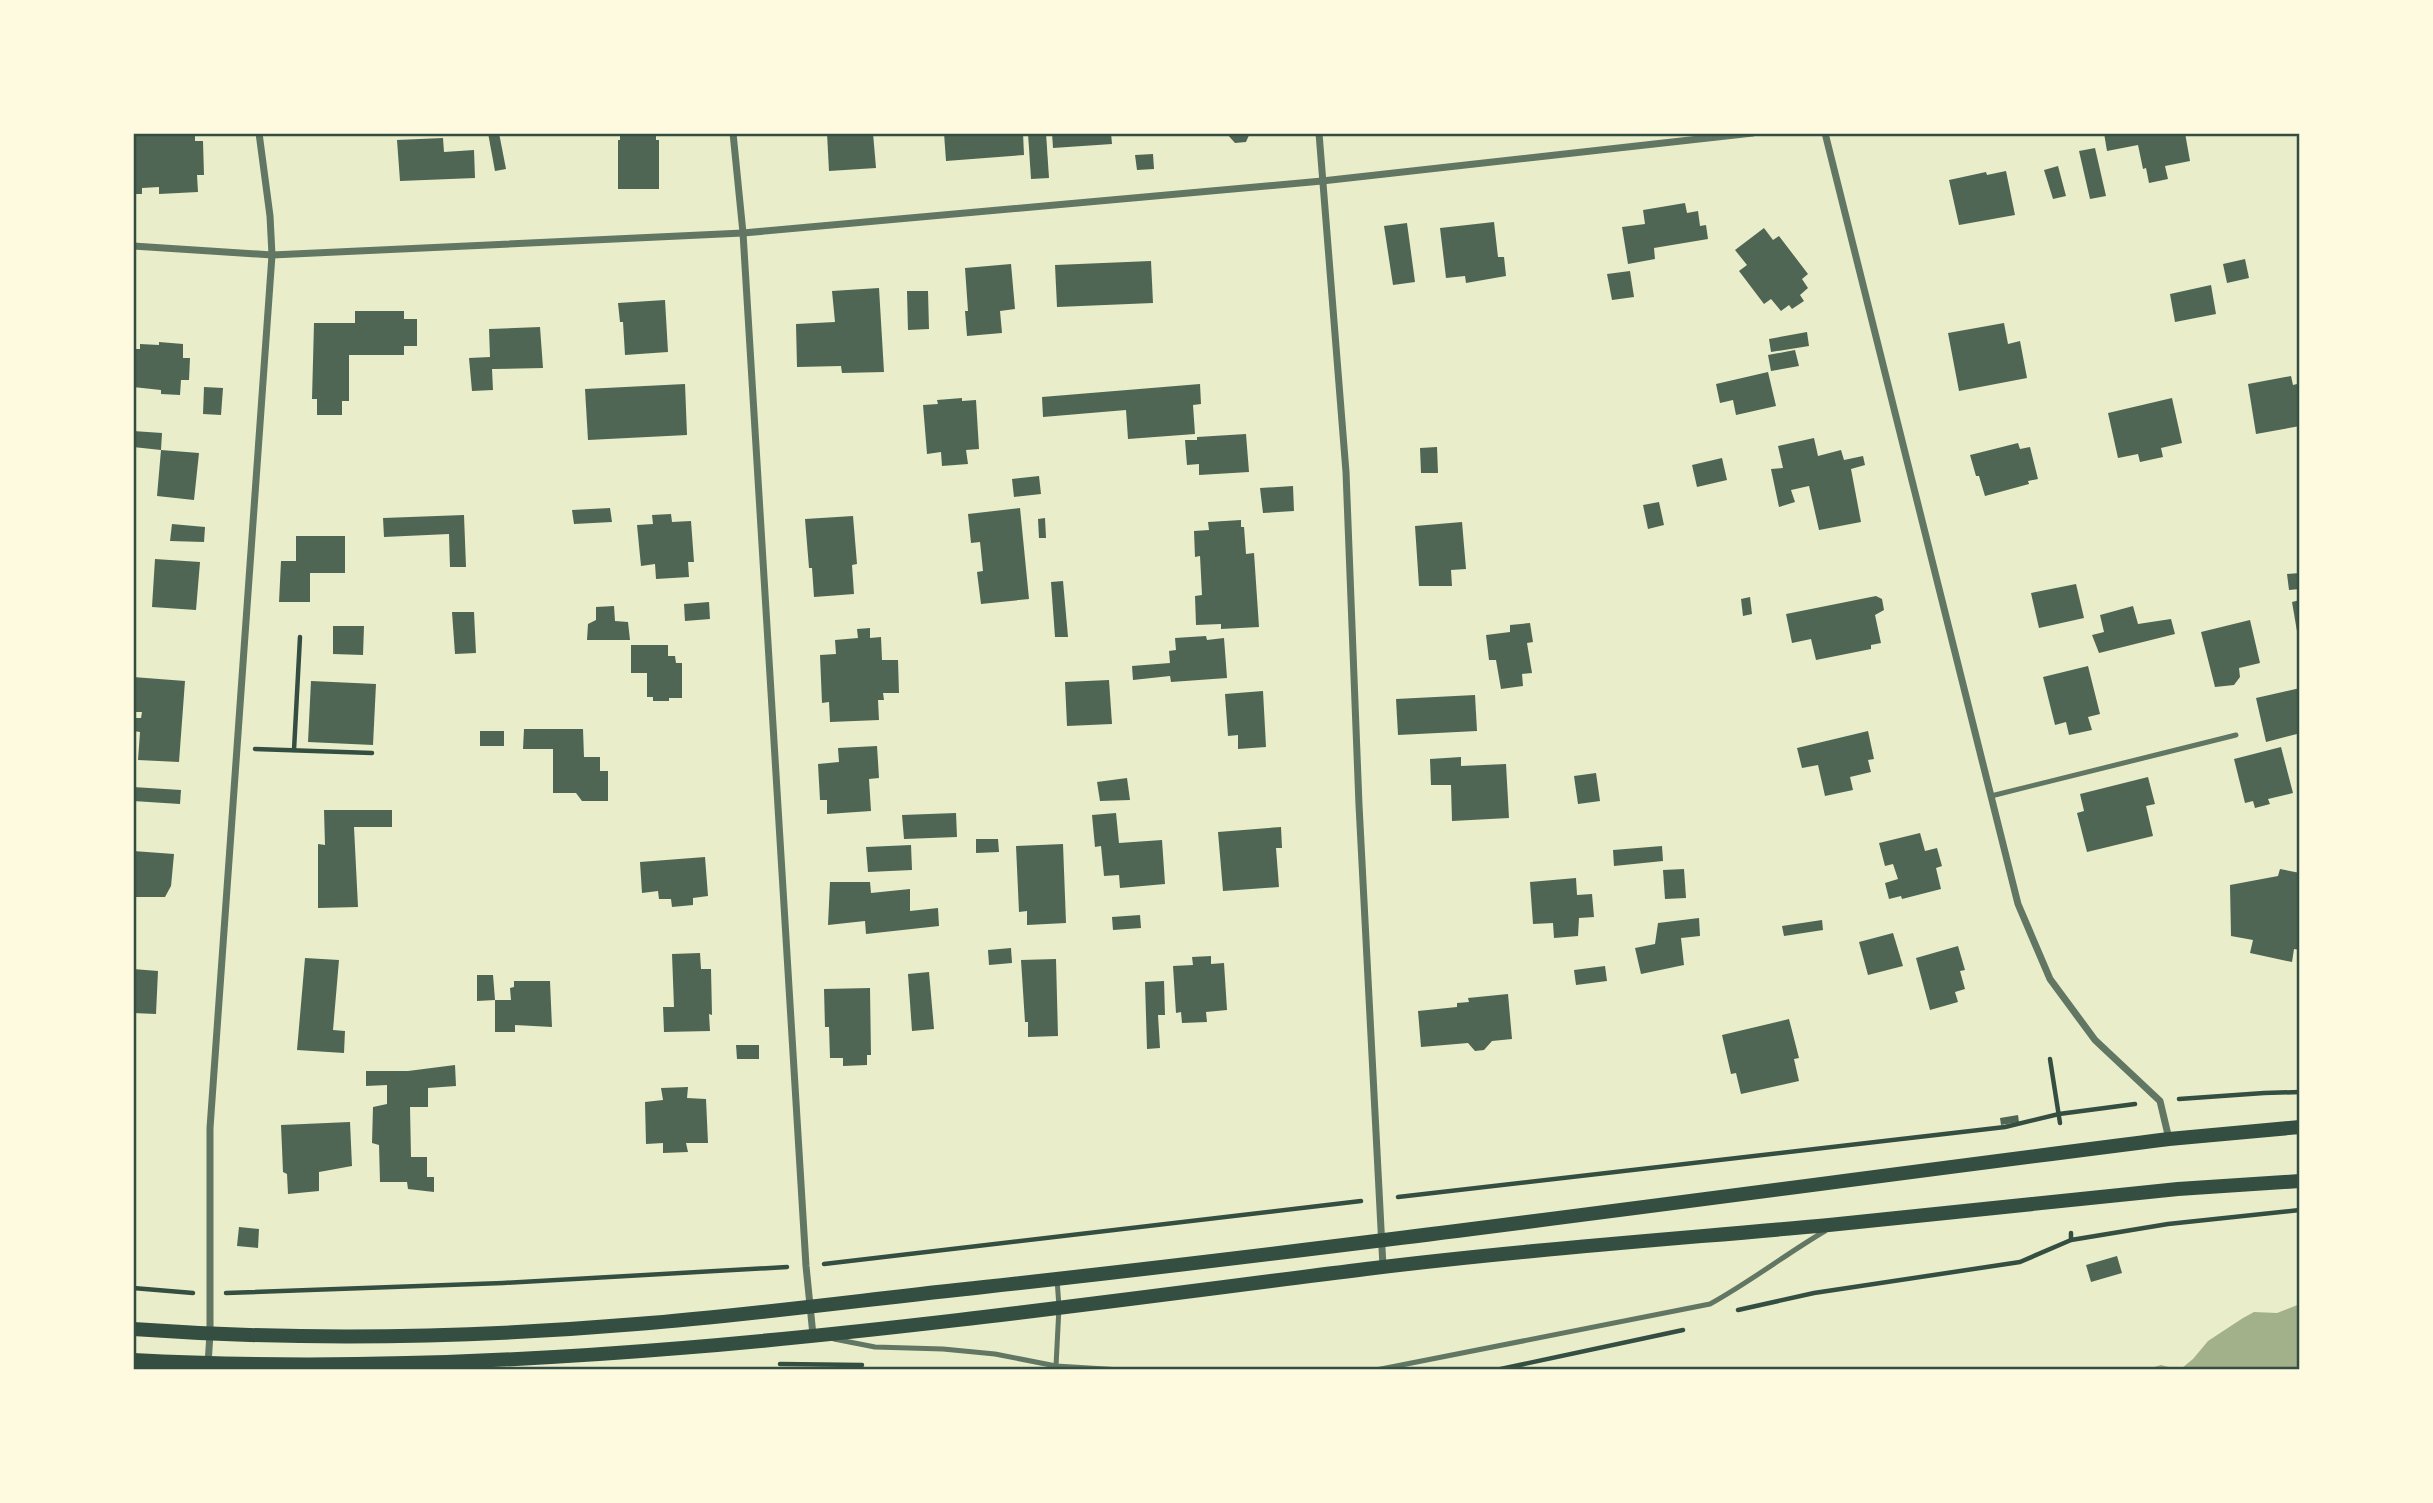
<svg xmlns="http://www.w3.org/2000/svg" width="2433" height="1503" viewBox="0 0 2433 1503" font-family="Ubuntu,sans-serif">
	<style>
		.water { fill: #a3b18a }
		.building { fill: #4f6655 }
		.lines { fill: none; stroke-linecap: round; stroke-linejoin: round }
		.path { stroke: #344e41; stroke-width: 4.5 }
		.service { stroke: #617663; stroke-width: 5 }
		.minor { stroke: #617663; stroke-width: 7 }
		.secondary { stroke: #344e41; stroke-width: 14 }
		.neatline { fill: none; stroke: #344e41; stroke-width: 2.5 }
	</style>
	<rect width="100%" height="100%" fill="#e9edc9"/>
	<path class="water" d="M2300,1304v66h-156l17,-5 12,3h9l11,-9 15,-18 35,-23 11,-6 23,1z"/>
	<g class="building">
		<path d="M133,133h62v8h8l1,34h-7l1,17 -39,2v-7l-17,1v6h-9z"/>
		<path d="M488,133h11l7,36 -11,2z"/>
		<path d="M620,133h36v7h3v49h-41v-49h2z"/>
		<path d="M827,133h46l3,35 -47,3z"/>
		<path d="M944,133h79l1,22 -78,6z"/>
		<path d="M1028,133h18l3,45 -18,1z"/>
		<path d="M1052,133h59l1,11 -59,4z"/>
		<path d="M1226,133h24l-4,9 -11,1z"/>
		<path d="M2104,133h21l1,3 10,-3h49l5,28 -25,5 3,13 -19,4 -3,-15 -3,1 -5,-24 -31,6z"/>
		<path d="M443,138l1,14 30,-2 1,28 -75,3 -3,-41z"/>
		<path d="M2095,148l11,48 -16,3 -11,-48z"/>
		<path d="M1153,154l1,15 -17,1 -2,-15z"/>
		<path d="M2058,166l8,30 -13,3 -9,-29z"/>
		<path d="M2006,171l9,44 -56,10 -10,-45 37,-8 1,3z"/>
		<path d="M1685,203l2,10 11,-2 2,15 6,-1 2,14 -54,9 1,11 -27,5 -6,-37 23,-3 -2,-14z"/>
		<path d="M1494,222l4,35h6l2,19 -40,7 -1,-7 -19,2 -6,-50z"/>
		<path d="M1407,223l8,59 -22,3 -9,-59z"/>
		<path d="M1764,228l9,12 6,-4 29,38 -6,5 6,9 -8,7 4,6 -12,8 -3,-4 -8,6 -10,-12 -7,5 -25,-33 8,-6 -12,-15z"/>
		<path d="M2245,259l4,19 -22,5 -4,-19z"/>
		<path d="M1151,261l2,42 -96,4 -2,-42z"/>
		<path d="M1011,264l4,45 -15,2 2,22 -35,3 -2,-25h3l-3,-43z"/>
		<path d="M1630,271l4,26 -22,3 -5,-26z"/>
		<path d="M2211,285l5,29 -41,8 -5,-28z"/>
		<path d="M879,288l5,84 -42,1 -1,-7 -44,1 -1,-43 39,-2 -3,-31z"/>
		<path d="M907,291h21l1,38 -21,1z"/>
		<path d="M665,300l3,52 -43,3 -2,-33h-3l-2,-19z"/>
		<path d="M355,311h49v8h13v27h-13v9h-55v46h-7v14h-25v-16h-5l2,-76h41z"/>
		<path d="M2004,323l4,21 12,-3 7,37 -68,13 -11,-58z"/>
		<path d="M540,327l3,41 -51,1 1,21 -21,1 -3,-33 21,-1 -1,-28z"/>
		<path d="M1807,332l2,14 -38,6 -2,-13z"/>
		<path d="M159,342l24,2v14h7l-1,22h-8l-1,15 -19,-1v-4l-28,-3v-38h7v-5l19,1z"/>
		<path d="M1795,350l4,16 -28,5 -3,-16z"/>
		<path d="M1768,372l8,34 -40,9 -3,-15 -13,3 -4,-19z"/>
		<path d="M2291,376l2,9 4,-1 3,21v21l-44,8 -8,-50z"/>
		<path d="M685,384l2,51 -99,5 -3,-51z"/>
		<path d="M1200,384l1,20 -8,1 2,29 -67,5 -2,-29 -83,7 -1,-20z"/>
		<path d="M204,387l19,1 -2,27 -18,-1z"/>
		<path d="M962,398v3l14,-1 3,49 -13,1 2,14 -26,2 -1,-14 -14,2 -4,-49 15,-1 -1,-4z"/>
		<path d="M2172,398l10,45 -21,5 2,9 -23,5 -2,-8 -20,4 -10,-45z"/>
		<path d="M133,431l29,2 -1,17 38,3 -5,47 -37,-4 4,-46 -28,-3z"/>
		<path d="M1246,434l3,38 -50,3v-11l-12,1 -2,-25h12v-3z"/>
		<path d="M1814,438l4,18 23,-6 3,10 19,-4 2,9 -14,4 10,53 -42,8 -10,-44 -18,4 4,12 -16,5 -8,-38 12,-1 -5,-22z"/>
		<path d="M2018,443l2,6 10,-2 8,32 -10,2 1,3 -44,12 -6,-20h-3l-6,-21z"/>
		<path d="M1437,447l1,26h-17l-1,-25z"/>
		<path d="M1722,458l5,22 -30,7 -5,-22z"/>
		<path d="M1039,476l2,18 -27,3 -2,-18z"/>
		<path d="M1293,486l1,25 -31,2 -3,-25z"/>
		<path d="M1659,502l5,23 -16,4 -5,-24z"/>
		<path d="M610,508l2,14 -38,2 -2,-14z"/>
		<path d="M1020,508l9,91 -48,5 -4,-32 6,-1 -3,-29 -9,1 -3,-29z"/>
		<path d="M671,514l1,8 19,-1 3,41h-6l1,15 -33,2 -1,-15 -14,2 -4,-41 16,-1 -1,-9z"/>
		<path d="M464,515l2,52h-16l-1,-33 -65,3 -1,-19z"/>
		<path d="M853,516l4,48 -5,1 2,29 -40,3 -2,-29h-3l-4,-49z"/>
		<path d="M1045,518l1,20h-7l-1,-19z"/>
		<path d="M1241,520v7h3l2,27 8,-1 5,74 -38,2v-5l-25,1 -1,-29 7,-1 -2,-39 -5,1 -1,-26 15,-1 -1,-8z"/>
		<path d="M1462,522l4,47 -15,1 1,16h-33l-4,-60z"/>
		<path d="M172,524l33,3 -1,15 -34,-1z"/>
		<path d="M296,536h49v37h-35v29h-31l2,-41h15z"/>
		<path d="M155,559l45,3 -4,48 -44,-3z"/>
		<path d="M2300,573v16l-11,1 -2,-16z"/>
		<path d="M1063,581l5,56h-13l-4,-55z"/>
		<path d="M2076,584l8,34 -45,10 -8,-35z"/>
		<path d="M1876,596l6,3 2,11 -9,5 6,28 -10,2v4l-55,11 -5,-21 -19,4 -6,-29z"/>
		<path d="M1750,597l2,17 -9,2 -2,-17z"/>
		<path d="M2300,600v43h-1l-7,-41z"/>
		<path d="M709,602l1,17 -25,2 -1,-17z"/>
		<path d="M614,606l1,15 13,1 2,18h-43l1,-16 8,-4v-13z"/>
		<path d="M2133,606l5,18 33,-5 4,15 -76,19 -7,-18 12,-3 -4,-17z"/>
		<path d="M452,612h22l2,41 -21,1z"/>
		<path d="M2250,620l10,43 -21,5 1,9 -6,8 -19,2 -14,-55z"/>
		<path d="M1530,623l3,19 -6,1 5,30 -10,1 1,12 -22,3 -5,-29h-7l-3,-25 24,-3v-7z"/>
		<path d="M333,626h31l-1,29 -30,-1z"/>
		<path d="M870,628v10l11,-1 1,23h16l1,33h-16l1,7h-6l1,20 -49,2 -1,-20 -7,1 -2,-48 16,-1 -1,-14 23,-2 -1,-9z"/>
		<path d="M1206,636l1,4 17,-2 3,40 -56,4 -1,-6 -37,4 -1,-14 38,-3 -1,-12 7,-1 -1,-12z"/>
		<path d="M631,645h37v11h7l1,7h6v35h-13v3h-16v-4h-6v-24h-16z"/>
		<path d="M2088,666l12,48 -12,3 4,13 -23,5 -3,-13 -11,3 -12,-48z"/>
		<path d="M133,677l52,4 -6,81 -41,-2 2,-28 -7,-1v-13h8l1,-6h-9z"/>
		<path d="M1109,680l3,44 -45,2 -2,-44z"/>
		<path d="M311,681l65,3 -3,61 -65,-3z"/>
		<path d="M2300,688v53l-3,-7 -31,8 -10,-44z"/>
		<path d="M1263,691l3,56 -28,2v-14l-10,1 -3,-42z"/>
		<path d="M1475,695l2,36 -79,4 -2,-36z"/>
		<path d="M524,729h59l1,28h16v14h8v30h-26l-6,-8h-23v-44h-30z"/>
		<rect x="480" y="731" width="24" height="15"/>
		<path d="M1868,731l6,28 -6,1 3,12 -21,5 3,13 -28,6 -7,-31 -16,3 -5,-20z"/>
		<path d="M877,746l2,32 -10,1 2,32 -44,3v-14h-7l-2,-36 21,-2 -1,-14z"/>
		<path d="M2281,747l12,46 -25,6 2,5 -15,4 -2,-7 -8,2 -11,-44z"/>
		<path d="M1461,757v9l45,-2 3,54 -57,3 -1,-36h-20l-1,-26z"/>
		<path d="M1596,773l4,28 -22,3 -4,-28z"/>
		<path d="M2148,777l7,27 -9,2 7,30 -66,16 -10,-39 7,-2 -4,-17z"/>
		<path d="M1127,778l3,22 -30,1 -3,-19z"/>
		<path d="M133,787l48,3 -1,14 -47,-3z"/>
		<path d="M324,810h68v17h-38l4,80 -40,1v-64l7,1z"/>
		<path d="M956,813l1,24 -53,2 -2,-24z"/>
		<path d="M1116,813l3,30 43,-3 3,44 -45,4 -1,-13 -15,1 -3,-30 -6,1 -3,-32z"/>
		<path d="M1281,827l1,21h-6l3,39 -56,4 -5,-59z"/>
		<path d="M1920,833l5,18 12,-3 5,18 -6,2 5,21 -39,10 -1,-3 -12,3 -4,-16 13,-4 -5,-15 -8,2 -6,-23z"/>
		<path d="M976,839h22l1,13 -23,1z"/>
		<path d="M1063,844l3,79 -39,2v-14l-8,1 -3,-66z"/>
		<path d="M911,845l1,25 -44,2 -2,-25z"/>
		<path d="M1662,846l1,15 -49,5 -1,-16z"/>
		<path d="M133,851l41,3 -3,32 -6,11h-32z"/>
		<path d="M705,857l3,39 -15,2v7l-21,2 -1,-8h-12l-1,-8 -16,2 -2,-31z"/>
		<path d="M1684,869l2,29 -21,1 -2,-29z"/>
		<path d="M2280,869l20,4v77l-6,-1 -2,13 -42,-9 3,-13 -22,-4 -1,-51 48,-9z"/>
		<path d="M1576,878l1,17 15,-1 2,23 -15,1 -1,18 -24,2 -1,-15 -20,1 -3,-42z"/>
		<path d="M830,882h40l1,11 39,-4v22l28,-3 1,18 -73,8 -1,-13 -37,4z"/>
		<path d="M1140,915l1,13 -28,2 -1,-13z"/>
		<path d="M1699,918l1,18 -19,2 3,27 -43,9 -6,-26 20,-4 3,-21z"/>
		<path d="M1822,920l1,10 -39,6 -2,-10z"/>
		<path d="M1893,933l10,33 -35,9 -9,-33z"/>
		<path d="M1958,946l7,24 -5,1 5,18 -10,3 3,10 -28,8 -14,-52z"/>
		<path d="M1011,948l1,15 -23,2 -1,-15z"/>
		<path d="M700,953l1,16h10l1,46 -3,-1 1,17 -46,1 -1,-25h11l-2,-53z"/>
		<path d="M1211,956v8l13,-1 3,47 -21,2 1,10 -25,1 -1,-11 -5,1 -3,-47 20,-1 -1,-8z"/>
		<path d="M305,958l34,2 -6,70 12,1 -1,22 -47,-3z"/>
		<path d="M1056,959l2,77 -30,1v-15h-3l-4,-62z"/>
		<path d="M1605,966l2,15 -31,4 -2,-15z"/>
		<path d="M133,969l25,2 -2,43 -23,-1z"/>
		<path d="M929,972l5,57 -22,2 -4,-57z"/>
		<path d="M477,975h16l2,25 -18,1z"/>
		<path d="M514,981h36l2,46 -37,-2v7h-20v-32h16l-1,-12 4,-1z"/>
		<path d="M1164,981l1,34h-7l2,33 -13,1 -2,-67z"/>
		<path d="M870,988l1,67h-4v10l-24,1v-8h-13l-1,-31h-4l-1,-38z"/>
		<path d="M1508,994l4,45 -20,2 -8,9 -9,1 -7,-8 -47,4 -3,-36 39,-4v-4l12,-1 -1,-4z"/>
		<path d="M1789,1019l10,39 -5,1 5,22 -58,13 -5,-21 -5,1 -9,-39z"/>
		<path d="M736,1045h23v14h-22z"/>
		<path d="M455,1065l1,21 -28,2v19h-18l1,50h16v20h7v15l-26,-3 -1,-7h-27l-1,-37 -7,-2 1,-36 14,-3v-19l-21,1v-15h42z"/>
		<path d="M688,1087l-1,11 19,1 2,44h-22l2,9 -25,1v-10l-17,1 -1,-42 18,-2 -2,-12z"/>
		<path d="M2018,1115l1,7 -18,3 -1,-7z"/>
		<path d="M350,1122l2,44 -33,6v19l-31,3 -1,-20 -4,-2 -2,-47z"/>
		<path d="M239,1227l20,2 -1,19 -21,-2z"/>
		<path d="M2117,1256l5,17 -31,9 -5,-17z"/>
	</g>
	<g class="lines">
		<g class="path">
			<path d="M255,749l117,4"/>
			<path d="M294,750l6,-113"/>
			<path d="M2050,1059l10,64"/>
			<path d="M2179,1099l85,-6 36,-1"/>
			<path d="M1398,1197l607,-70 54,-13 76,-10"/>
			<path d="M2071,1233v7"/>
			<path d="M824,1264l537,-63"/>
			<path d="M133,1288l60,5"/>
			<path d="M226,1293l277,-10 284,-16"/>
			<path d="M1738,1310l76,-17 206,-31 51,-22 97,-16 132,-14"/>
			<path d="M780,1364l82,1"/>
			<path d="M1496,1370l187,-40"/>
		</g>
		<g class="service">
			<path d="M1991,796l245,-61"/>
			<path d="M834,1339l41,8 68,2 52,5 61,12 66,4"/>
			<path d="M1056,1366l3,-59 -2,-28"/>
			<path d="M1376,1370l334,-66c40,-22 76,-50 115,-73"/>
		</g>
		<g class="minor">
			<path d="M733,133l10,100 63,1033 7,69"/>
			<path d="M1319,133l27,339 13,333 24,462"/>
			<path d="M1825,133l193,771 32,75 45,61 65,61 9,38"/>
			<path d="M133,246l139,9 471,-22 579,-52 431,-48"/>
			<path d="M208,1364l2,-30v-206l62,-873 -2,-39 -11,-83"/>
		</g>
		<g class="secondary">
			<path d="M133,1329c168,12 336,9 504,-5 116,-9 232,-25 347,-37 396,-43 790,-98 1185,-148l131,-12"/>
			<path d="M133,1360c413,22 825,-40 1233,-91 154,-19 309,-30 463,-44 116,-11 232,-25 349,-36l122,-8"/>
		</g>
	</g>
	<rect width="2433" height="1503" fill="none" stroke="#fefae0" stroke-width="270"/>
	<rect x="135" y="135" width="2163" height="1233" class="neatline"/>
</svg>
